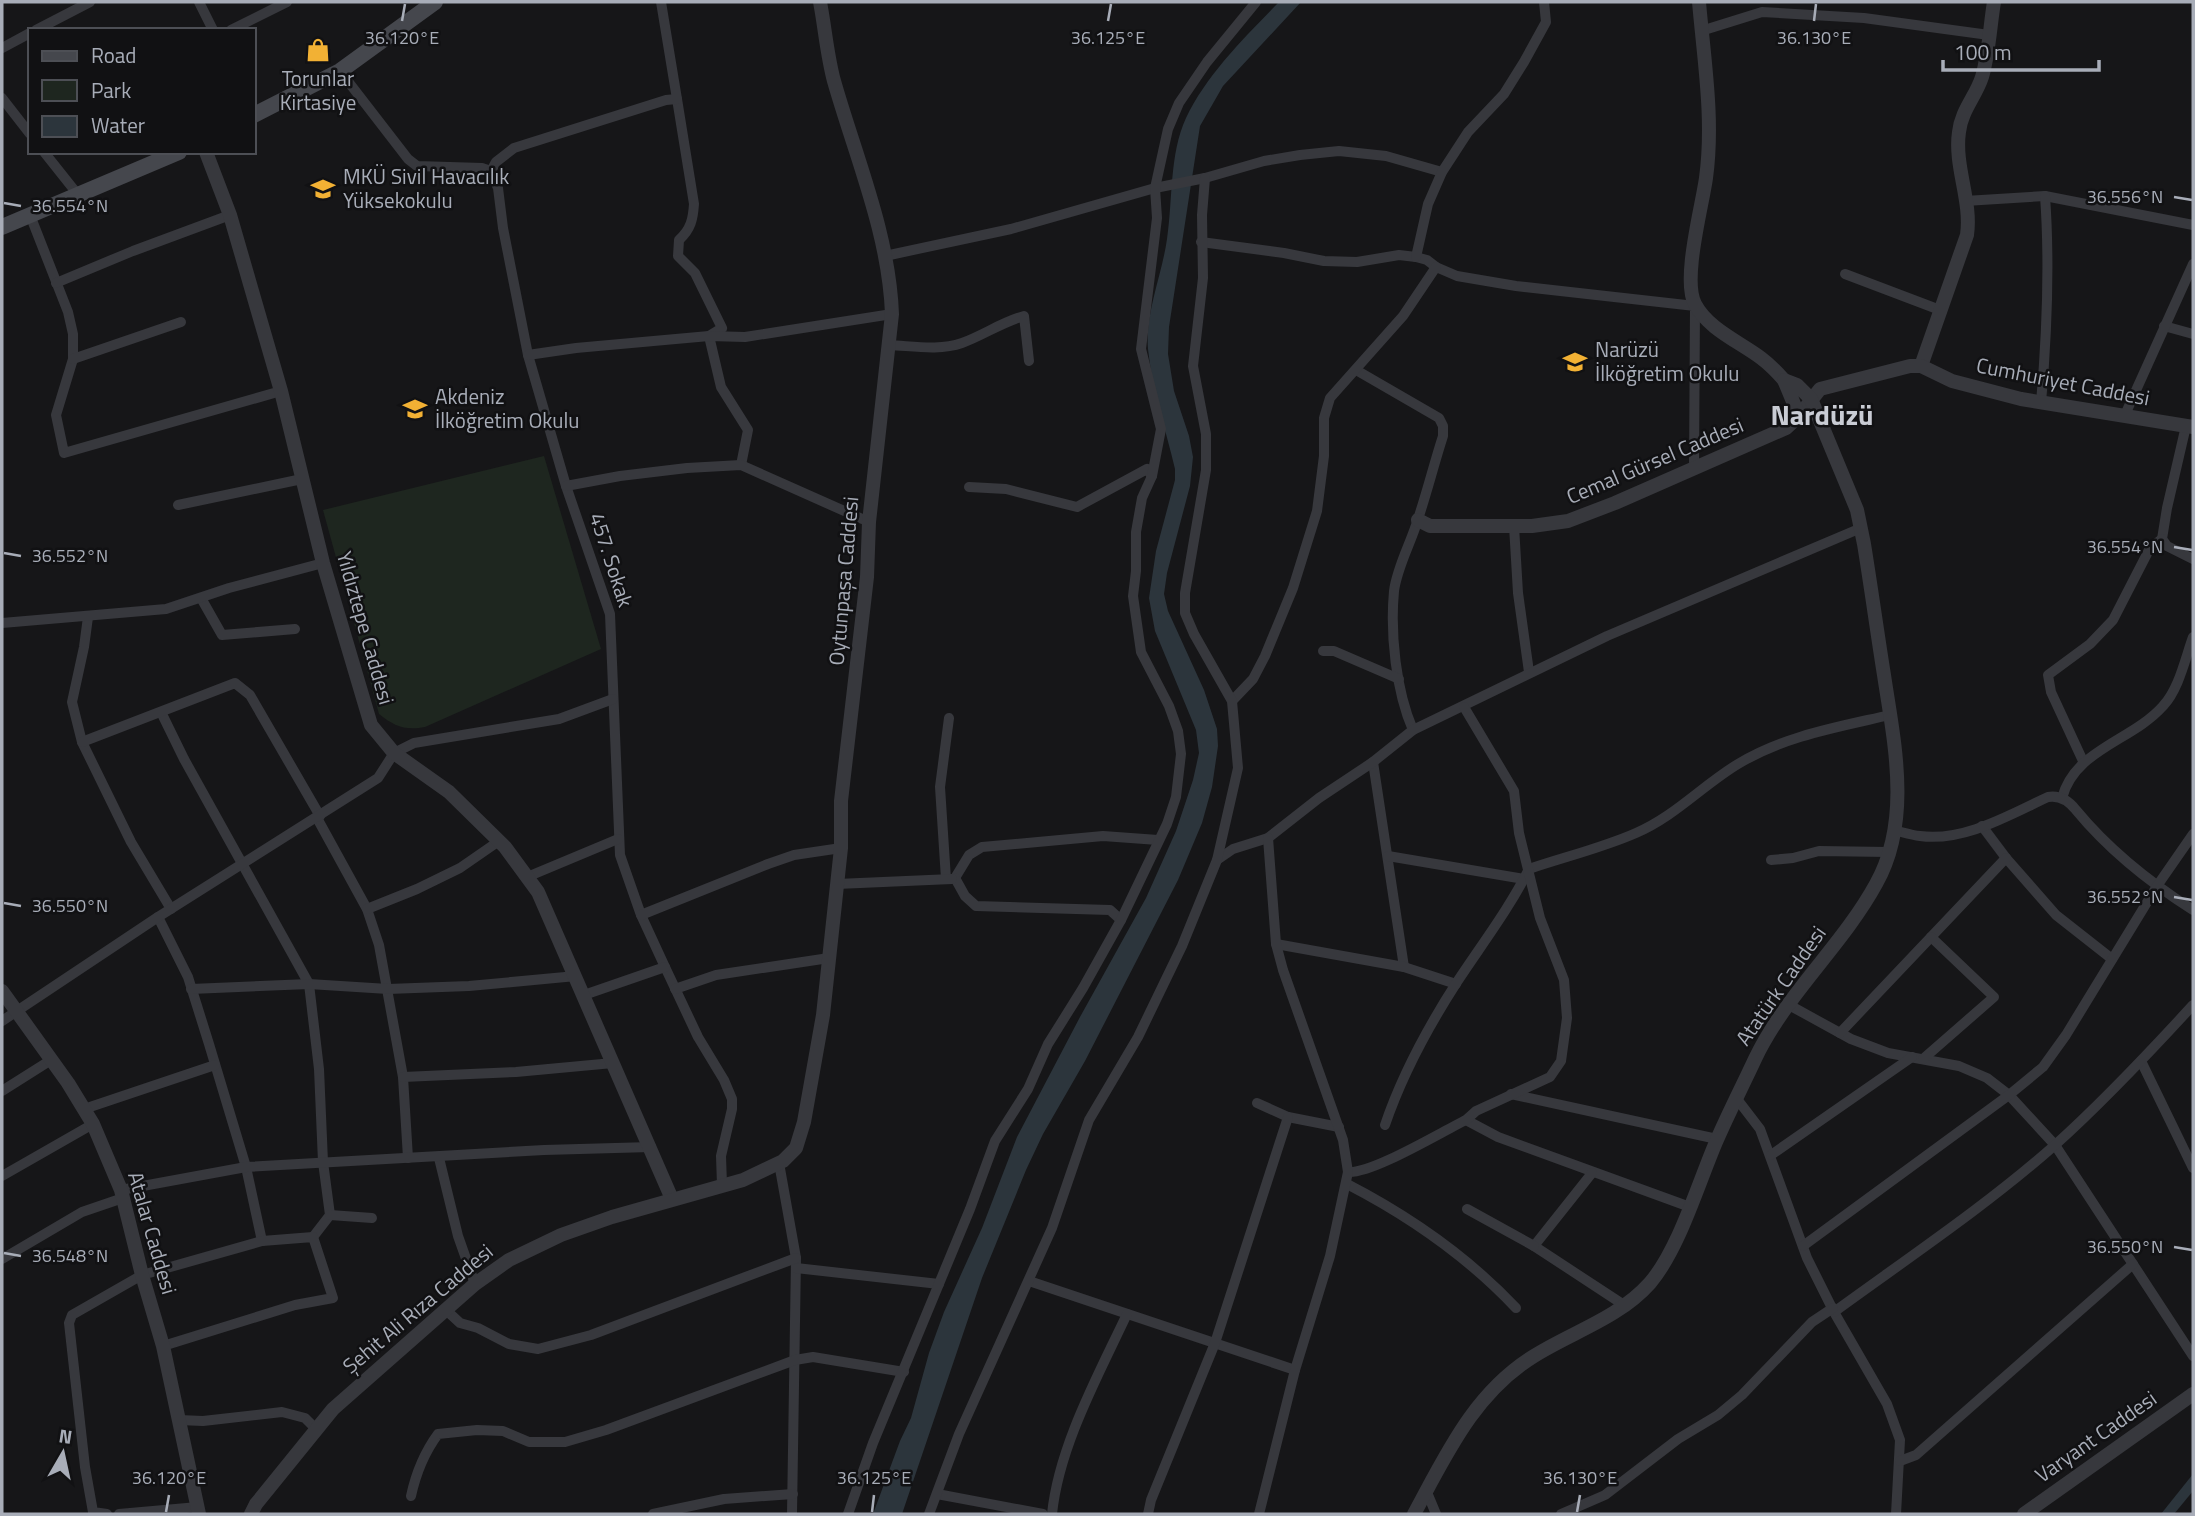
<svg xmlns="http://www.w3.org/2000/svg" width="2195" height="1516" viewBox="0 0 2195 1516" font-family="'Titillium Web',sans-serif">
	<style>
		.green { fill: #1e261f }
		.water { fill: #2c353c }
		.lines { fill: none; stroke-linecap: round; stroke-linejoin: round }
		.minor { stroke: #37383d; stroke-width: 10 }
		.tertiary { stroke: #37383d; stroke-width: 14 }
		.secondary { stroke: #45474d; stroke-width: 16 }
		.ticks { fill: none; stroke: #a8adb8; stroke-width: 2.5 }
		.labels { text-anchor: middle; stroke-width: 5; stroke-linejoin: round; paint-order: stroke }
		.poi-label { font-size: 21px; fill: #a8adb8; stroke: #111113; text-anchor: start }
		.street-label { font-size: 21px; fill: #a8adb8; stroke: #111113 }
		.district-label { font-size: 28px; font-weight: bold; fill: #c9ccd4; stroke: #111113 }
		.ticks-label { font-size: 18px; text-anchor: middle; fill: #a8adb8; stroke: #111113; stroke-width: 5; stroke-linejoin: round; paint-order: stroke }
	</style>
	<rect width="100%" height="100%" fill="#161618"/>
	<path class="green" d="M544,456l57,193 -176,78c-20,4 -31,-1 -46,-13l-56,-204z"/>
	<g class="water">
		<path d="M1279,2h22l-78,84 -23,40 -31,201 -1,27 6,37 15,45 4,21 -3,29 -23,87 -3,21 4,17 36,79 13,39 1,17 -6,41 -10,36 -24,57 -93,181 -42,73 -17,36 -44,108 -80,236h-29l27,-73 11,-23 18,-65 15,-41 38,-84 35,-91 63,-120 66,-119 30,-67 17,-51 6,-27 -3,-23 -41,-99 -6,-33 7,-47 19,-71v-11c-9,-39 -23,-80 -27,-120 -3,-36 14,-74 19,-110 6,-39 2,-84 19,-121 21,-44 59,-81 93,-116z"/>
		<path d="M2193,1474v17l-19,23h-13z"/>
	</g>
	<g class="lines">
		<g class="minor">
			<path d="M199,2l14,28"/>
			<path d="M36,30l54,-28"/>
			<path d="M231,30l56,-28"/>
			<path d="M1701,31l61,-19 102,6 125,17"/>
			<path d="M2,48l28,-15"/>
			<path d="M340,71l68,88 9,7 65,2 9,3 7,17 5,40 25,127 38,131 44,128 10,241 21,60 24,52 33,70 26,43 8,19v10l-11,47 1,29"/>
			<path d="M2,98l28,36"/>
			<path d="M677,99l17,105c-1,15 -3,25 -15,36l-1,16 17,17 27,55 -13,8 12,51 27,43 -7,35"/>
			<path d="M44,152l35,44"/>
			<path d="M491,171l5,-9 18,-14 152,-48 11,-1 -16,-97"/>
			<path d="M1965,201l80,-5 148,29"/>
			<path d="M30,215l38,97 5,22v25l-17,56 8,38 217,-62"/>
			<path d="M1201,242l83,11 40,8 33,1 42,-7 17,2 11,3 9,7 21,9 59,10 179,20 -1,163"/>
			<path d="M885,256l126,-27 144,-41 50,-10 59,-17 36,-6 39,-4 47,5 56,16"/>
			<path d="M1416,257l12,-53 14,-32 26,-40 36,-38 20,-32 22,-40 -2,-20"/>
			<path d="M1845,274l95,36"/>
			<path d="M56,283l77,-32 97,-36"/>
			<path d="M2164,326l29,8"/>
			<path d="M889,345c24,1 50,6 73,-2 22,-8 40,-21 62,-27l5,45"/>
			<path d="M528,355l48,-7 133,-12 36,1 147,-23"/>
			<path d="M73,359l108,-37"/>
			<path d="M1356,370l83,48 4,8v10c-9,28 -16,56 -25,83 -7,24 -21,48 -24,72 -4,43 2,100 19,139"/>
			<path d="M2041,403c6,-69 9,-138 4,-207"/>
			<path d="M2124,417l69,-153"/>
			<path d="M2186,426l-19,82 -5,31 5,7 26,13"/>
			<path d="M566,486l54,-10 67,-8 54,-3 128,57"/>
			<path d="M969,487l37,2 71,18 70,-38 5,7"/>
			<path d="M178,505l124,-26"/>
			<path d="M1514,526l4,67 11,79"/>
			<path d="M201,598l21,37 73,-6"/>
			<path d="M88,617l-4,30 -12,55 10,40 49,100 40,67"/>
			<path d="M2,623l164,-14 63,-21 94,-25"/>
			<path d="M1323,651h11l65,28"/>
			<path d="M1232,701l21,-22 12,-23 28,-68 24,-77 7,-55v-38l6,-20 73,-82 33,-49"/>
			<path d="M161,712l23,47 125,225 10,85 4,93 7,53 -17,22"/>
			<path d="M82,742l153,-59 15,12 70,121"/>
			<path d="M2083,761l-32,-69 -3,-17 42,-31 23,-24 37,-72 12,-9"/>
			<path d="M1373,762l31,205"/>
			<path d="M2062,798c13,-49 70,-57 101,-92 16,-17 22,-47 30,-69"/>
			<path d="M317,818l50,91 12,36 24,132 5,81"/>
			<path d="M1982,826l24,32 50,57 56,44"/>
			<path d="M1893,830c9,2 18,5 27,6 44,6 89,-21 128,-39 12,-2 21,4 28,13 33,40 73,72 117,100"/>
			<path d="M1388,856l136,23"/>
			<path d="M1217,860l16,-11 35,-11 51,-40 54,-36 40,-32 194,-94 254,-108"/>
			<path d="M1771,860l22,-2 26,-7 69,1"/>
			<path d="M527,877l91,-38"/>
			<path d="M955,878l14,-23 13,-8 121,-11 55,4"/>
			<path d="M955,878l10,18 11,10 134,4 11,10"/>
			<path d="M946,879l-6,-92 9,-69"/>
			<path d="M837,884l115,-5"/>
			<path d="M367,909l50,-20 43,-21 39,-27"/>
			<path d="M641,915l127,-51 26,-9 47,-7"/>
			<path d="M158,917l30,60 21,67 37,123 16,74"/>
			<path d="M1276,944l128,23 52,17"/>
			<path d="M191,989l118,-5 79,5 81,-3 107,-10"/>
			<path d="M675,989l41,-14 113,-17"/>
			<path d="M584,995l81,-28"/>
			<path d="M1789,1005l62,34 37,14 71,13 28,12 22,17 46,50 138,211"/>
			<path d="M2,1021l156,-104 220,-139 16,-25 20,-10 145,-24 54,-20"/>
			<path d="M1840,1033l166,-175"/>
			<path d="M1923,1059l71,-62 -63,-60"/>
			<path d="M2141,1061l52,107"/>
			<path d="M403,1077l113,-5 97,-9"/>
			<path d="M2,1091l49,-31"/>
			<path d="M1511,1094l206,45"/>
			<path d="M1737,1099l23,30 47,129 27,54 53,92 13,36 -4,74"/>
			<path d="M1257,1103l31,14 51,10"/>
			<path d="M84,1109l131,-44"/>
			<path d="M1466,1120l32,17 192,70"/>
			<path d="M1385,1125c17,-50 43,-98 72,-143 25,-38 52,-73 72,-113 35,-12 73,-21 107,-36 38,-16 67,-48 102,-69 46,-28 100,-37 152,-49"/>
			<path d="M1771,1155l141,-98"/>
			<path d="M439,1158l19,78 17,48"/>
			<path d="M779,1163l17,95 -4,256"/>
			<path d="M1348,1172c24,2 93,-40 118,-52l10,-9 74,-34 11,-16 6,-43 -3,-38 -24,-62 -21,-85 -5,-42 -50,-84"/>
			<path d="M1592,1173l-58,73 90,59"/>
			<path d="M2,1176l91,-52"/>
			<path d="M1347,1184c62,32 120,72 169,124"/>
			<path d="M121,1190l125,-23 298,-17 107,-3"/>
			<path d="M1467,1209l67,37"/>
			<path d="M330,1215l42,3"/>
			<path d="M1803,1246l206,-151 34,-28 23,-32 91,-149 36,-52"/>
			<path d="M2,1259l80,-47 41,-14"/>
			<path d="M796,1268l143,16"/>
			<path d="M1029,1281l266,89"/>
			<path d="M446,1310l14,13 18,5 31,16 29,5 53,-14 205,-77"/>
			<path d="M1834,1312c74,-54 152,-106 221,-167 49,-44 94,-92 138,-140"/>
			<path d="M179,1420l24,1 79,-9 23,6 11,11"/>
			<path d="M1900,1461l16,-6 217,-191"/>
			<path d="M1426,1490l10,24"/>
			<path d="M937,1494l106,20"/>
			<path d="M411,1496c5,-23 13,-43 27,-62l39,-4 26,1 26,11h36l41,-12 189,-70 18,-3 91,15"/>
			<path d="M107,1514l-14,-2 -8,-45 -16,-144 3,-8 70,-40 120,-34 51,-4 20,61 -38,7 -132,41"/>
			<path d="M119,1514l79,-7"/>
			<path d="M653,1514l71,-15 69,-5"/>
			<path d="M848,1514l25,-71 97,-234 25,-68 33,-52 20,-45 35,-56 38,-68 46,-96 9,-27 5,-43 -3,-23 -9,-25 -28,-54 -8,-56 3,-25v-39l6,-34 10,-22 9,-47 -20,-80 16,-131 -2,-30 13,-59 11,-26 28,-41 49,-60"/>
			<path d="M929,1514l30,-80 93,-206 37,-108 49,-83 44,-91 35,-86 21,-92 -6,-67 -38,-67 -9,-21v-20l21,-123v-36l-13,-68 10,-88 -1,-63 3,-37"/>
			<path d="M1052,1514c7,-68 46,-138 75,-200"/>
			<path d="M1148,1514l3,-14 64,-157 73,-226"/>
			<path d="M1259,1514l36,-144 35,-114 18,-84 -5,-32 -60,-170 -7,-26 -8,-106"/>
			<path d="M1561,1514l44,-19 73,-56 40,-24 24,-20 70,-73 21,-14"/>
		</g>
		<g class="tertiary">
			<path d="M1699,2c5,58 15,118 7,176 -4,29 -24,102 -11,126 13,25 45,38 66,54 8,6 16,14 23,22"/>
			<path d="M206,152l24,63 51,176 42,172 48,162 23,28 55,39 56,55 33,45 134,307"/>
			<path d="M1921,366l46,-131c5,-34 -13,-69 -8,-103 2,-21 17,-36 23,-55 7,-24 8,-51 12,-75"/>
			<path d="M1418,520l12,6h102l36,-5 47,-18 171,-75 13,-12 21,-27 90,-23h11l31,15 69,18 172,28"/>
			<path d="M2,991l66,92 25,41 28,66 21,85 21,71 36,168"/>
			<path d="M251,1514l5,-10 77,-95 142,-125 34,-24 52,-25 51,-18 131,-37 40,-19 13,-13 8,-26 19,-107 18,-167v-47l26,-224 2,-55 23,-208c-3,-80 -36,-156 -58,-233 -7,-26 -9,-53 -14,-79"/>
			<path d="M1414,1514c32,-59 60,-121 120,-158 38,-24 85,-38 116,-73 29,-34 48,-99 66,-141 12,-28 26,-55 39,-83 31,-65 87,-113 121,-175 36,-64 18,-142 8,-209 -7,-44 -13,-88 -20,-131l-7,-34 -46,-111 -14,-14 -13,-5 15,36"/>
			<path d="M2024,1514l169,-120"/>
		</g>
		<g class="secondary">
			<path d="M254,115l86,-44 95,-69"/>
			<path d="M2,227l177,-75"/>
		</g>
	</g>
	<path class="ticks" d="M402,21l3,-17M1108,21l3,-17M1814,21l2,-17M2174,197l18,3M4,203l17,3M2174,547l18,3M4,553l17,3M2174,897l18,3M4,903l17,3M2174,1247l18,3M4,1253l17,3M166,1512l3,-17M872,1512l2,-17M1577,1512l3,-17"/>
	<defs>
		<g id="shop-bare" transform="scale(1.89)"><path d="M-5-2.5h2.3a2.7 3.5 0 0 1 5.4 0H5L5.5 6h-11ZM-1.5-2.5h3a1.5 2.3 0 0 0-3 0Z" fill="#f2b134" stroke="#111113" stroke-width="2.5" paint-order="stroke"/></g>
		<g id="school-bare" transform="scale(1.89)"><path d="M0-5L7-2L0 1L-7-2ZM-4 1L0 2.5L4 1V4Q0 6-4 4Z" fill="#f2b134" stroke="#111113" stroke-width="2.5" paint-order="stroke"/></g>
	</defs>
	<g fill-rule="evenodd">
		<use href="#shop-bare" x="318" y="50"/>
		<use href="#school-bare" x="323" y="189"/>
		<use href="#school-bare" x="1575" y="362"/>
		<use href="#school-bare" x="415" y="409"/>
	</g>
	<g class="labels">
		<g class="poi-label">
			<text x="318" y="86" text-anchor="middle">Torunlar<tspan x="318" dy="24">Kirtasiye</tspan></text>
			<text x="343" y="184">MKÜ Sivil Havacılık<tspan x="343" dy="24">Yüksekokulu</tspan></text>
			<text x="1595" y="357">Narüzü<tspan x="1595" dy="24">İlköğretim Okulu</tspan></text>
			<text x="435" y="404">Akdeniz<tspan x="435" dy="24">İlköğretim Okulu</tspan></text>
		</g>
		<g class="street-label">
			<text transform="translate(2063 382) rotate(11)" y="7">Cumhuriyet Caddesi</text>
			<text transform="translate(1655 461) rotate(-23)" y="7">Cemal Gürsel Caddesi</text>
			<text transform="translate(611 560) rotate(72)" y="7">457. Sokak</text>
			<text transform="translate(844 581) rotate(-85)" y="7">Oytunpaşa Caddesi</text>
			<text transform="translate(365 628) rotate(74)" y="7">Yıldıztepe Caddesi</text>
			<text transform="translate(1781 986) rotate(-55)" y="7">Atatürk Caddesi</text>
			<text transform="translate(152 1233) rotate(74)" y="7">Atalar Caddesi</text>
			<text transform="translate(418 1309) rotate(-40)" y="7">Şehit Ali Rıza Caddesi</text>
			<text transform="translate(2096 1437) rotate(-35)" y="7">Varyant Caddesi</text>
		</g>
		<g class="district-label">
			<text x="1822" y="425">Nardüzü</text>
		</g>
	</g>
	<g class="ticks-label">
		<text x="402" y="44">36.120°E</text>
		<text x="1108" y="44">36.125°E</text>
		<text x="1814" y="44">36.130°E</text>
		<text x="2125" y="203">36.556°N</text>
		<text x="70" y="212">36.554°N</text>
		<text x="2125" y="553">36.554°N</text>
		<text x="70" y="562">36.552°N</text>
		<text x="2125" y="903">36.552°N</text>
		<text x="70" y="912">36.550°N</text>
		<text x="2125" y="1253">36.550°N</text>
		<text x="70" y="1262">36.548°N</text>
		<text x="169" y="1484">36.120°E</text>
		<text x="874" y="1484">36.125°E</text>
		<text x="1580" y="1484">36.130°E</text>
	</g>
	<rect width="2195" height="1516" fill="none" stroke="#a8adb8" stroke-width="7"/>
	<rect x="28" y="28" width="228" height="126" fill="#111113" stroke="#4d4f55" stroke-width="2"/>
	<rect x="42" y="51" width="35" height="10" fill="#45474d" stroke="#4d4f55" stroke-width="2"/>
	<text x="91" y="63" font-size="21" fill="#a8adb8">Road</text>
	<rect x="42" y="80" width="35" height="21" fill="#1e261f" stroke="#4d4f55" stroke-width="2"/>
	<text x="91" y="98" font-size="21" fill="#a8adb8">Park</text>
	<rect x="42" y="116" width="35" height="21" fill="#2c353c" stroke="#4d4f55" stroke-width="2"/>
	<text x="91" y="133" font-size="21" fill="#a8adb8">Water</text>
	<g transform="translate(63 1453) rotate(9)" stroke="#111113" stroke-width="5" paint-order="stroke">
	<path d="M0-5L12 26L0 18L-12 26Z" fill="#a8adb8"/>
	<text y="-10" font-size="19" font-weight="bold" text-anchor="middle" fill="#a8adb8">N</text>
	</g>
	<path d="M1943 60v10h156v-10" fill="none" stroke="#a8adb8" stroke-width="3.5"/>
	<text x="1954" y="60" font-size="21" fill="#a8adb8" stroke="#111113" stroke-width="5" paint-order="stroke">100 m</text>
</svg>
